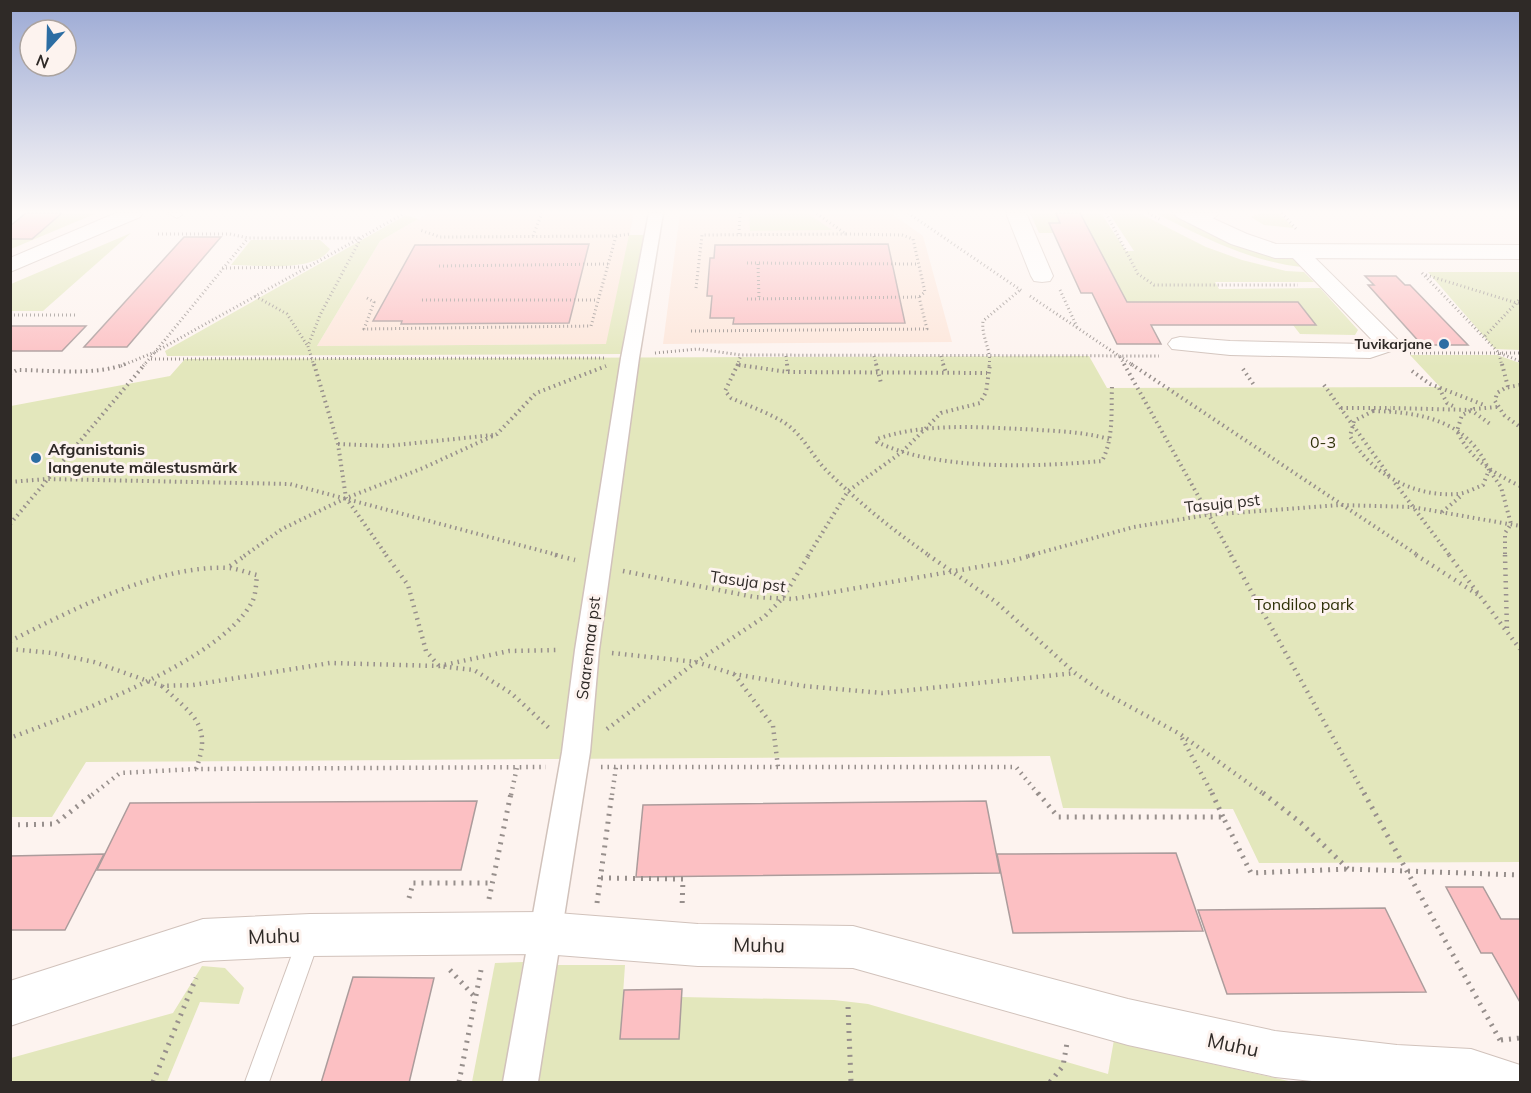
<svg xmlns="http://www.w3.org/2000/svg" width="1531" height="1093" viewBox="0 0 1531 1093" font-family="Mulish,sans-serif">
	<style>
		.built { fill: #fde6da }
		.green { fill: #e3e7bc }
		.building { fill: #fcc0c3; stroke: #ac9c9c; stroke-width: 1.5 }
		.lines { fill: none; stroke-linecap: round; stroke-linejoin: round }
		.service-casing { stroke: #d1c2bb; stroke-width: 2 }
		.pedestrian-casing { stroke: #d1c2bb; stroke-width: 3 }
		.minor-casing { stroke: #d1c2bb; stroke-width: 2 }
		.tertiary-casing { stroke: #d1c2bb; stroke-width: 2 }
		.path-far3 { stroke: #978f8c; stroke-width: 3; stroke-dasharray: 1 3; stroke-linecap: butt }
		.path-far2 { stroke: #978f8c; stroke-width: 4; stroke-dasharray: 1.5 4; stroke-linecap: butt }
		.path-far1 { stroke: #978f8c; stroke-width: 4.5; stroke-dasharray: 1.5 5; stroke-linecap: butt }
		.path { stroke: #978f8c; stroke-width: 5; stroke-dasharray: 2 6; stroke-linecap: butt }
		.service { fill: #fff; fill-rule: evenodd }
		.pedestrian { fill: #fff; fill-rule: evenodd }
		.minor { fill: #fff; fill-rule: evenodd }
		.tertiary { fill: #fff; fill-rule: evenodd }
		.poi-dot { fill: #2c6da3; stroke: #fdf3ef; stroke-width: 2 }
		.labels { text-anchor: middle; stroke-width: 6; stroke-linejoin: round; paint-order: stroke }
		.far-poi-label { font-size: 14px; font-weight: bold; fill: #2f2a27; stroke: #fdf3ef; text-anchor: end }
		.park-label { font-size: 16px; fill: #2e3007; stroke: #fdf3ef }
		.poi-label { font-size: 16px; font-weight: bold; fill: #2f2a27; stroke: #fdf3ef; text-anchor: start }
		.street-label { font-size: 16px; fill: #2f2a27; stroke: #fdf3ef }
		.near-street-label { font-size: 20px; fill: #2f2a27; stroke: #fdf3ef }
	</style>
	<rect width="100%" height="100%" fill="#fdf3ef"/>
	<g class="built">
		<path d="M429,213h205l-27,131 -290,2 63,-105z"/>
		<path d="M680,213h211l32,23 29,106 -289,2z"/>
	</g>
	<g class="green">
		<path d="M62,213h35l-86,36v-10h21z"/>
		<path d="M749,213h58l25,17 -82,1z"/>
		<path d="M1030,213h71l25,38h8l-25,-38h30l67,34 36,13 44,11 18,1 10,10h-99l4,7 101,-1 38,42 -3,5 -55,-1 -7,-9h23l-18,-23h-182l-67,-79 4,10h-14z"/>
		<path d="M1155,213h15l66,33 49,11 11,3 6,7c-54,-6 -99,-30 -147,-54z"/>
		<path d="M1261,213h18l15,15 -30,-3 -13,-8z"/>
		<path d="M406,215l12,4 -38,22 -63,105 289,-2 23,-109h15l-22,119 -455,2 -2,-5z"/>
		<path d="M131,233l-88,78h-32v-27z"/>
		<path d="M251,240h69l10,9c-15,24 -73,16 -99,16z"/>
		<path d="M1428,272h92v78l-25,-1z"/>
		<path d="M1410,355h87l23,8v499l-261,1 -26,-54 -170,-1 -13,-52 -964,6 -34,55h-41v-411l159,-30 15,-17 904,-3 18,32 333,-1z"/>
		<path d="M523,962l-20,120h-31l23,-119z"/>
		<path d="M551,965h74l-5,74h59l2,-42 153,3 34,4 240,70 7,-40 84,27 94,21h-759z"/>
		<path d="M202,966l23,2 19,20 -5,16 -39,-2 -33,80h-156v-24l162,-45z"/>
	</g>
	<g class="building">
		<path d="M26,213h36l-30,26h-22v-13z"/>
		<path d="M1056,213h24l47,89h171l18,23h-165l10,19h-44l-25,-51h-11l-12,-26 -20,-44h11z"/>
		<path d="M184,237h37l-94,110h-43z"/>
		<path d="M589,244l-20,79 -168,1 1,-3h-29l42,-76z"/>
		<path d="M888,244l17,79 -172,1 1,-6h-24l2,-22h-5l3,-38h4l1,-13z"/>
		<path d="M1365,276h31l9,9h5l58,60h-46l-54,-60h6z"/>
		<path d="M10,326h76l-24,25h-52z"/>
		<path d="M477,801l-16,69h-364l33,-67z"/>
		<path d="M986,801l14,72 -364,4 7,-72z"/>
		<path d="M1176,853l27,78 -190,2 -16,-79z"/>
		<path d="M104,854l-39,76h-55v-74z"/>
		<path d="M1446,887h37l18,32h20v85l-29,-51h-11z"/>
		<path d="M1385,908l41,84 -199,2 -29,-84z"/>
		<path d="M353,977l81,1 -25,105h-88z"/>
		<path d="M682,989l-3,50h-59l4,-49z"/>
	</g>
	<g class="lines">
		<g class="service-casing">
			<g id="service">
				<path d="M168,213h13l1,2 -5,3z"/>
				<path d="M309,927l8,3 3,8 -51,144h-24l53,-144 3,-8z"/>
			</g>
		</g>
		<g class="pedestrian-casing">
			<path id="pedestrian" d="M649,213h14l-24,145 -40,292 -9,102 -52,330h-35l59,-330 13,-102 46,-292z"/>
		</g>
		<g class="minor-casing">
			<g id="minor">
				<path d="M116,213h27l-3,4 -130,55v-14z"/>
				<path d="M1006,213h20l27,63 -3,5 -8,1 -8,-1 -3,-5z"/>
				<path d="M1189,213h30c-6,8 -22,12 -32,9l-3,-4z"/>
				<path d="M1298,246l7,2 92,91 4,5 -4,5 -27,9 -140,-3 -58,-6 -4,-5 4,-5 8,-2 50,4 137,3 7,-2 -83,-86 -3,-4 3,-4z"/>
				<path d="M544,912l154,12 155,2 275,73 147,32 122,14 74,4 49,16v17h-199l-46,-5 -147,-32 -275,-77 -155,-2 -154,-12 -234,2 -107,5 -193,65v-45l193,-62 107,-5z"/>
			</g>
		</g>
		<g class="tertiary-casing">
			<path id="tertiary" d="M1173,213h28l46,21 29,10 244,1v14l-245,-1 -44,-14 -54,-27z"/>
		</g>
		<g class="path-far3">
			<path d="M908,213l114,78"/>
			<path d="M1106,213l32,61 16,11h144"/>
			<path d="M1148,213l13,7"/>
			<path d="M1282,213l15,17"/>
			<path d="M158,234h72l18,4h113l-41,77 -12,31 6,20"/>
			<path d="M739,234l1,-21"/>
			<path d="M846,234l56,1 11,4 12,53 -6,5"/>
			<path d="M533,236l9,-23"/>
			<path d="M616,236l14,-2"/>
			<path d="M747,263l172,1"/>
			<path d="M758,264l1,35"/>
			<path d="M439,266l169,-2"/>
			<path d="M222,268l85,-1"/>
			<path d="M1422,273l77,80 21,8"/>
			<path d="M1426,275l94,29"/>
			<path d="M696,288l6,-53 144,-1 -30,-21"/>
			<path d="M1060,290l17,37"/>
			<path d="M255,296l32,18 20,31"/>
			<path d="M1030,296l104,70"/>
			<path d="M367,298l7,4 -10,27 227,-3 25,-90 -176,1 -20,-7"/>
			<path d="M422,300h176"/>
			<path d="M10,315h68"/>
			<path d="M691,331l236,-2 -8,-32 -172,2"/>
			<path d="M1485,336l35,-37"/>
			<path d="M655,353l43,-4 43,6 418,1"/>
			<path d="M1410,353h110"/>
			<path d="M1499,354l3,12"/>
			<path d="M786,356l1,10"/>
			<path d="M874,356l3,10"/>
			<path d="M941,356l3,10"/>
			<path d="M1120,357l5,9"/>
			<path d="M151,359l455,-1"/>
			<path d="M739,365l4,1"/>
			<path d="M121,366l34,-14 93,-114"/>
			<path d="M143,366l12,-14 250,-139"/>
			<path d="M737,366l4,-11"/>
			<path d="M989,366c3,-16 -8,-29 -6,-45l37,-31"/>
		</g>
		<g class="path-far2">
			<path d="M314,364l24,80 8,54 41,58"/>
			<path d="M738,364l-13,27 6,7c18,8 38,15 54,25 19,13 27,33 42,48 32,32 67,60 103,85"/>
			<path d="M787,364l1,8"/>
			<path d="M876,364l5,19"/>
			<path d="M943,364l3,9"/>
			<path d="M1124,364l108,192"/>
			<path d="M1131,364l288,192"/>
			<path d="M1502,364l6,23"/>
			<path d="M739,365l49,7 199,1"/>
			<path d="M1243,369l11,16"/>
			<path d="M1412,371l18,13 54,21"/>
			<path d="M10,374l7,-4c32,0 79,6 108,-6"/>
			<path d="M1324,385l66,92"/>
			<path d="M1520,385l-15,3 -8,5 -2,8 9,14 16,12"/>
			<path d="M1439,388l8,15 8,4"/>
			<path d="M1497,407l-23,2 -12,6 -5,16c13,28 36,42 63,55"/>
			<path d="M1341,408h50"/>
			<path d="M1373,411c49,1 95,10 116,59l-6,15c-8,3 -18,9 -27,9 -43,3 -86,-21 -106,-58l4,-15z"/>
			<path d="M1389,411l3,-3 79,2 19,14"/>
			<path d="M1109,439c-29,-8 -57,-8 -86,-10 -48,-2 -100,-6 -146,10v3c60,29 159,25 225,19 12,-23 9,-51 10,-76"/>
			<path d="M338,444l49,2 106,-11"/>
			<path d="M1490,471l11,16 10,37 -6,9v23"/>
			<path d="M10,482l37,-3 243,5 271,72"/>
			<path d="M1395,483l55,73"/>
			<path d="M1442,512l19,-16"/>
			<path d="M10,524l135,-160"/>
			<path d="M244,556l38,-27 64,-31 77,-30 74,-34 39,-41 70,-27"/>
			<path d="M808,556l40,-65 54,-39 39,-39 39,-10 6,-11 4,-28"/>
			<path d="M1028,556l106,-29 73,-12 133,-10 72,2 108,19"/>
		</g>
		<g class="path-far1">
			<path d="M386,555l22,30 18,66 13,15 35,4 37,23 39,36"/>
			<path d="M555,555l20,5"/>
			<path d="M928,555l68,47 79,71 26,18 79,43 85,61"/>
			<path d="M1231,555l134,240"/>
			<path d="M1416,555l64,41"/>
			<path d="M1449,555l71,94"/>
			<path d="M1505,555l2,75"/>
			<path d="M230,566l16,-11"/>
			<path d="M623,571l131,26 39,2 214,-37 27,-7"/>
			<path d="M10,641c63,-31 148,-77 220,-73 9,1 18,5 27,7 -1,8 -1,20 -5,27 -32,60 -179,112 -242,136"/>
			<path d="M10,649l42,4 42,9 68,24 31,-1 137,-22 109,3 70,-15 51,-1"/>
			<path d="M612,653l84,9 38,12 70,12 78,7 193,-20"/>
			<path d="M734,674l39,52 5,41"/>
			<path d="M162,686c30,29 51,38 34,83"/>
			<path d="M607,729l89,-67 68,-45 18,-18 27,-44"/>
			<path d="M1182,738l31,57"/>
			<path d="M601,767h415l23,28"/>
			<path d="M92,795l28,-22 76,-4 350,-2"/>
			<path d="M511,795l6,-28"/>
			<path d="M612,795l4,-28"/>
		</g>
		<g class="path">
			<path d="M1038,793l20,24h165l28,56 97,-4 172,6"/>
			<path d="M1212,793l11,24"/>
			<path d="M1263,793l38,30 47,46"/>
			<path d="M1364,793l137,249"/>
			<path d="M10,825l45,-1 39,-31"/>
			<path d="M601,878l82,1 -1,29"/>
			<path d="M409,898l4,-15h80"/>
			<path d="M489,899l22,-106"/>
			<path d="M597,903l15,-110"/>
			<path d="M450,970l25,27"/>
			<path d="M848,1007l3,75"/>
			<path d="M1501,1040l19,-2"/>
			<path d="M153,1082l43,-104"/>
			<path d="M459,1082l22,-112"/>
			<path d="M1050,1082l13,-16 4,-23"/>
		</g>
		<use href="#service" class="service"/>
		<use href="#pedestrian" class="pedestrian"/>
		<use href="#minor" class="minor"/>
		<use href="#tertiary" class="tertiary"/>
	</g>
	<linearGradient id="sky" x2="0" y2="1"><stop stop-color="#9ba9d4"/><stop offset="0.58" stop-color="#fefaf8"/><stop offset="1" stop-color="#fefaf8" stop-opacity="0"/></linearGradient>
	<rect width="1531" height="366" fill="url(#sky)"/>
	<g class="poi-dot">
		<circle cx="1444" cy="344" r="6"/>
		<circle cx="36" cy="458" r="6"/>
	</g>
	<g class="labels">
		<g class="far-poi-label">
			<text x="1432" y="349">Tuvikarjane</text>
		</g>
		<g class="park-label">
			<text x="1323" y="448">0-3</text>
			<text x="1304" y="610">Tondiloo park</text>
		</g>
		<g class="poi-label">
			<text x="48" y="455">Afganistanis<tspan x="48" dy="18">langenute mälestusmärk</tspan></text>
		</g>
		<g class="street-label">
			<text transform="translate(1222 503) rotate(-6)" y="6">Tasuja pst</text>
			<text transform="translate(748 581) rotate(8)" y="6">Tasuja pst</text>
			<text transform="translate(588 648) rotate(-83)" y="6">Saaremaa pst</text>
		</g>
		<g class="near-street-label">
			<text transform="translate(274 936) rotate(-2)" y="7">Muhu</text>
			<text transform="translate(759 945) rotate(1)" y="7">Muhu</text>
			<text transform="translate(1233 1045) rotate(12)" y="7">Muhu</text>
		</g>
	</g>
	<rect width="1531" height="1093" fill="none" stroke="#2f2a27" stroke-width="24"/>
	<g transform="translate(48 48) rotate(202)"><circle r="28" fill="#fdf3ef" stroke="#aba39f" stroke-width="1.5"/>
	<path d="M0-4.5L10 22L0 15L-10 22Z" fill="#2c6da3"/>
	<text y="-9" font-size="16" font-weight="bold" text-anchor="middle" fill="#2f2a27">N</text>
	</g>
</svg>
